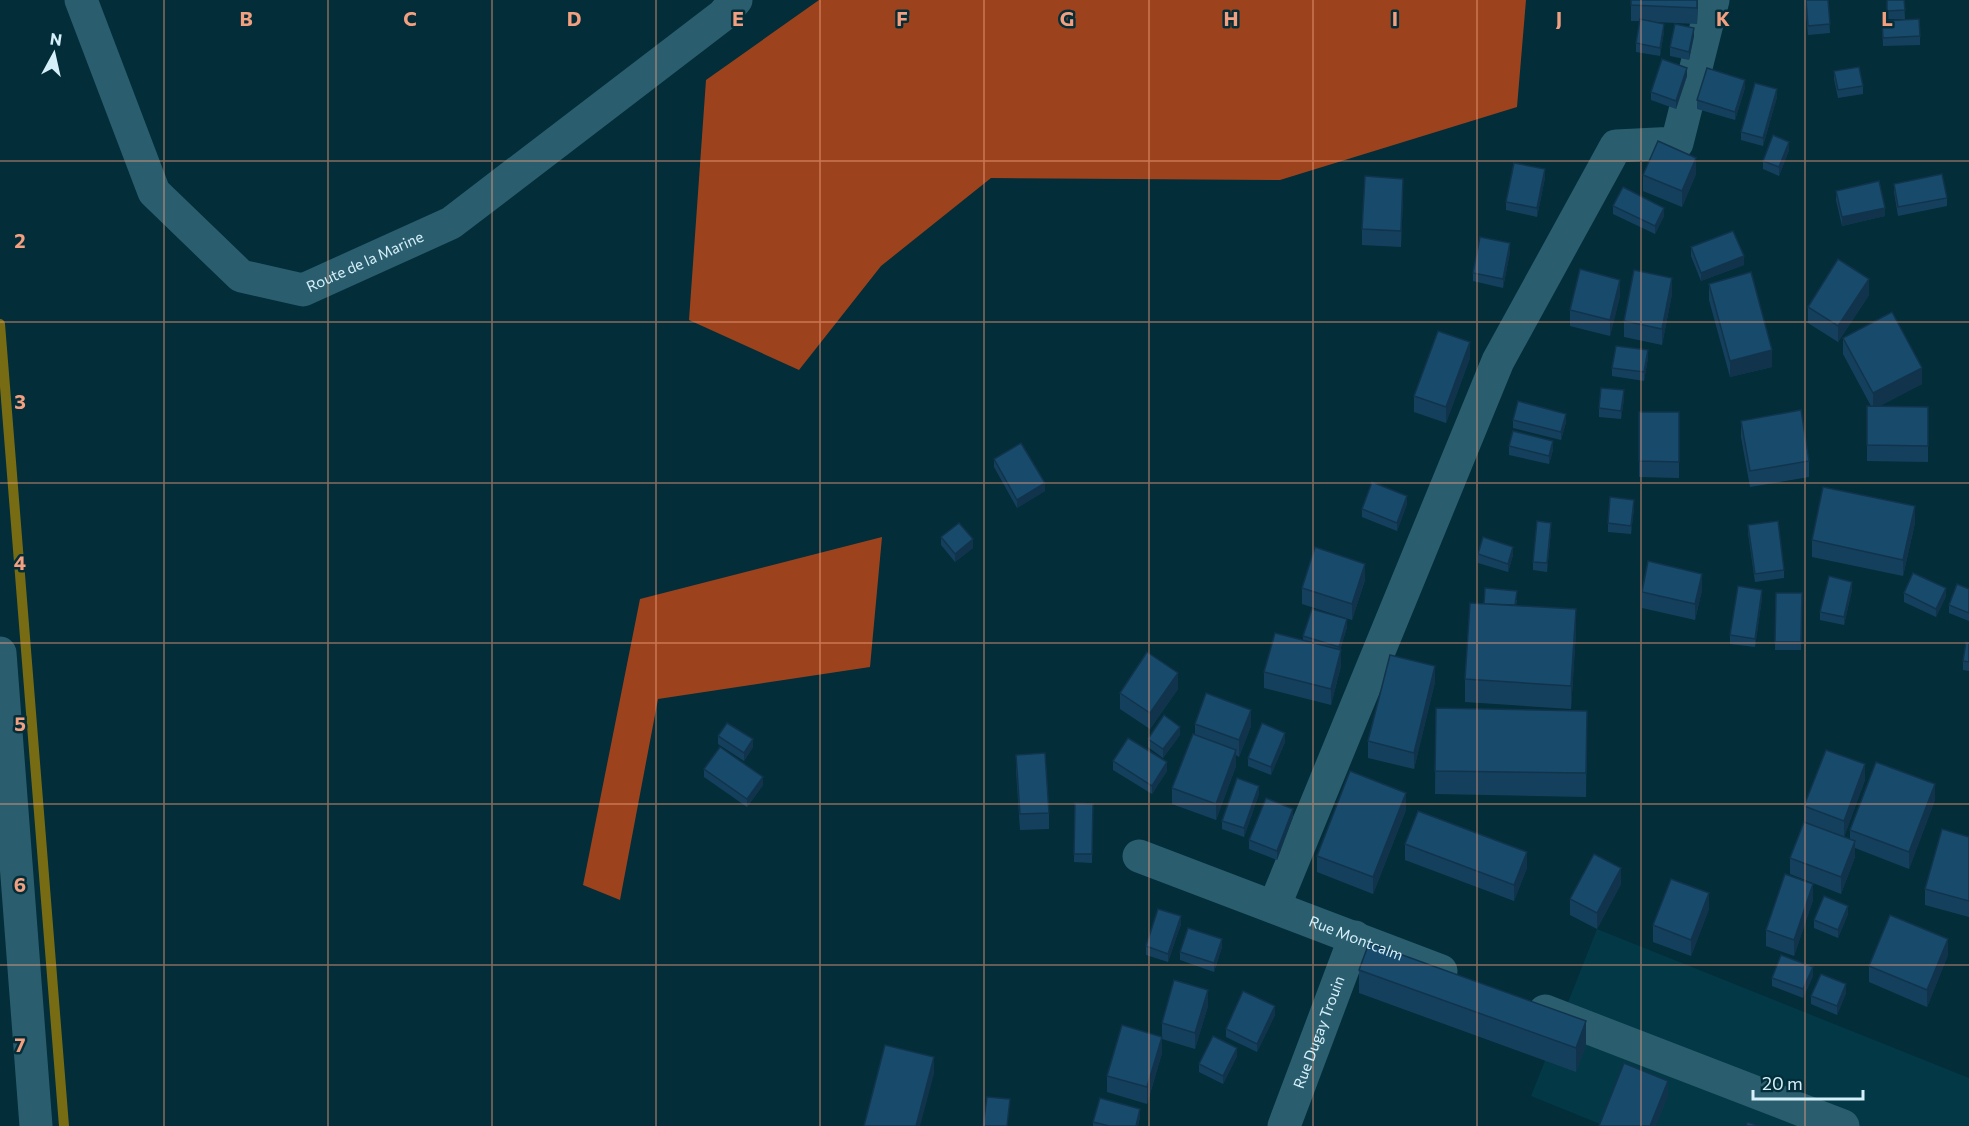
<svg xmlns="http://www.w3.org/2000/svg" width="1969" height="1126" viewBox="0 0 1969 1126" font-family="Commissioner,sans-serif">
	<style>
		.built { fill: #033846 }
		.forest { fill: #9c431d }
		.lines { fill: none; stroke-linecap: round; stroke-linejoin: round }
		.stream { stroke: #776c13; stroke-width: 10 }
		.minor { stroke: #2a5e6e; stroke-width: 33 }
		.wall { fill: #15405d }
		.shaded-wall { fill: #11344c }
		.building { fill: #184a6c; stroke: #11344c; stroke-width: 1.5 }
		.grid { fill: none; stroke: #f2a080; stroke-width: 1.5; stroke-opacity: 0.55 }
		.labels { text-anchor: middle; stroke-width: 5; stroke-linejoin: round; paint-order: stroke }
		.street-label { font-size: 15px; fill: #d6f0fa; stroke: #032d39 }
		.grid-label { font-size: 20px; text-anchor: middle; font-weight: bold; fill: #f2a080; stroke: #032d39; stroke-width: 5; stroke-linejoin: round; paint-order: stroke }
	</style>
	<rect width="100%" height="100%" fill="#032d39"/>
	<path class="built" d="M1597,929l372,149v48h-364l-74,-30z"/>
	<g class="forest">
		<path d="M819,0h707l-9,107 -237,73 -289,-2 -110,88 -82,104 -110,-50 17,-240z"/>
		<path d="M882,537l-12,130 -212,32 -38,201 -37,-15 57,-286z"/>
	</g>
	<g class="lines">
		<path class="stream" d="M0,324l64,802"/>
		<g class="minor">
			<path id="s1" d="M81,0l73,192 87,84 62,14 148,-67 272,-208 13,-15"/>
			<path d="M0,653l36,473"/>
			<path id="s2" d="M1139,856l302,115"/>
			<path d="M1274,907l224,-546 118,-215 61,-3 36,-143"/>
			<path d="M1545,1011l298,115"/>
			<path id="s3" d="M1284,1126l71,-189"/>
		</g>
	</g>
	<g class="wall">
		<path d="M1698,0l-1,24 -42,-2 9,10 -4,24 -24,-4v-9l4,-22h-9v-16z"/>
		<path d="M1805,0h23l2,33 -22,2z"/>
		<path d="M1887,0h17l1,19h-18z"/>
		<path d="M1882,21l38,15v9l-37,1z"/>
		<path d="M1694,36l-5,24 -19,-4v-9z"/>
		<path d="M1834,71l29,15v8l-25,4 -4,-19z"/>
		<path d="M1687,76l-11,33 -25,-9v-8z"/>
		<path d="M1745,88l-10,32 -38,-11v-9z"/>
		<path d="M1777,97l-14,49 -22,-6v-8z"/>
		<path d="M1789,150l-10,26 -16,-7v-8z"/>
		<path d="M1696,174l-14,33 -39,-16v-16z"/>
		<path d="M1545,178l-8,39 -31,-7v-8z"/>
		<path d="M1894,184l53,14v8l-49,10 -4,-24z"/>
		<path d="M1836,191l49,25 -43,10 -6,-26z"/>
		<path d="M1403,195l-2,52 -39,-2v-16z"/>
		<path d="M1613,206l51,10 -9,18 -42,-20z"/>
		<path d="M1691,247l53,18 -43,16 -10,-25z"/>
		<path d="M1510,252l-7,36 -30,-7v-8z"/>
		<path d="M1709,284l63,83 -42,10 -21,-77z"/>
		<path d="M1672,294l-10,51 -38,-8v-16z"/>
		<path d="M1869,295l-31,47 -30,-19v-16z"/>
		<path d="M1620,296l-10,40 -40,-10v-16z"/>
		<path d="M1843,338l79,46 -43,22 49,1v55l-61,-1v-16l4,-39 -28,-52z"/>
		<path d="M1470,358l-24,65 -32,-11v-16z"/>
		<path d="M1648,358l-4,23 -32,-5v-8z"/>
		<path d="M1624,399l-3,20 -22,-2v-9z"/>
		<path d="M1639,412h40v66l-40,-1z"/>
		<path d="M1513,420l53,2 -5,18 -48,-12z"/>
		<path d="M1741,421l68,40v16l-59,10 -9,-50z"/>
		<path d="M1509,446l44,4 -4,14 -40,-9z"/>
		<path d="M994,459l51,32 -28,17 -23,-41z"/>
		<path d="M1407,504l-10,27 -35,-14v-8z"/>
		<path d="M1634,508l-3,26 -23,-2v-9z"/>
		<path d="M1915,523l-12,53 -91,-19v-17z"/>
		<path d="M1748,525l36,45v8l-29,4 -7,-49z"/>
		<path d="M1551,531l-4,41 -14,-2v-8z"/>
		<path d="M941,537l32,11 -18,14 -14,-17z"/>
		<path d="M1478,554l35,1 -5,17 -30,-9z"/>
		<path d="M1365,580l-13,40 -50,-16v-16z"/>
		<path d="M1969,589v32l-20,-8v-8z"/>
		<path d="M1702,590l-7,30 -53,-12v-16z"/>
		<path d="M1852,590l-8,35 -24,-5v-8z"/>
		<path d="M1776,593h26l-1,57h-26z"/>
		<path d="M1904,593l42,3 -10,21 -32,-15z"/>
		<path d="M1762,598l-7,49 -25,-3v-9z"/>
		<path d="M1517,600l-1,6 60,26 -5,77 -106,-7v-23l19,-75z"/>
		<path d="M1347,627l-7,23 1,16 -10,39 -67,-17v-16l39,-32v-4z"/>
		<path d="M1969,643v28l-6,-1v-9z"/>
		<path d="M1435,682l-21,87 -46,-11v-17z"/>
		<path d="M1178,689l-28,40 -30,-20v-16z"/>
		<path d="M1436,708l151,3 -1,86 -151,-3z"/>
		<path d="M1195,724l56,2 -12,31 -3,-2v11l-20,54 -44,-16v-16l23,-53z"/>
		<path d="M1180,735l-17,23 -15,-11v-8z"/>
		<path d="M718,736l35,11 -9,14 -26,-17z"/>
		<path d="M1285,742l-14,33 -23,-9v-8z"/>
		<path d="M1016,755l33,58v16l-29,1 -4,-59z"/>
		<path d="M1113,761l54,10 -15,23 -39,-24z"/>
		<path d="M704,769l59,16 -16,22 -43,-30z"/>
		<path d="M1865,780l-21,57 -40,-15v-16z"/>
		<path d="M1259,794l-15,43 -22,-8v-8z"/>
		<path d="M1935,800l-26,69 -54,-21v9l-14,37 -51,-20v-16l60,-19v-9z"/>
		<path d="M1075,803l18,1 -1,59 -18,-1z"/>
		<path d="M1406,810l-33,84 -56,-22v-16z"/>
		<path d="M1293,817l-16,43 -28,-11v-9z"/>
		<path d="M1969,837v80l-44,-12v-16z"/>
		<path d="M1405,844l122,24 -13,33 -109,-41z"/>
		<path d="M1621,884l-24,45 -27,-14v-16z"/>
		<path d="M1813,900l-19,56 -28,-10v-16z"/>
		<path d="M1709,909l-18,47 -38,-14v-17z"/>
		<path d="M1848,914l-10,24 -24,-10v-8z"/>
		<path d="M1181,924l-13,38 -22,-7v-9z"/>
		<path d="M1222,947l-8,25 -34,-12v-8z"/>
		<path d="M1948,955l-21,52 -58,-25v-16z"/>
		<path d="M1359,970l227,75 -10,27 -217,-79z"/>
		<path d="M1813,976l-10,22 -31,-12v-8z"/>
		<path d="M1846,993l-9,22 -26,-11v-8z"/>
		<path d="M1208,1006l-13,43 -33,-10v14l-15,51 -40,-12v-16l55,-39v-14z"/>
		<path d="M1275,1015l-18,37 -31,-15v-8z"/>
		<path d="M1237,1056l-14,28 -24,-12v-8z"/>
		<path d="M1140,1117l-2,9h-45v-4z"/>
	</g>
	<g class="shaded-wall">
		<path d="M1697,0h1l-1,24z"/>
		<path d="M1664,24v8l-4,24v-8z"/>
		<path d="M1694,28v8l-5,24v-8z"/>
		<path d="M1687,68v8l-11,33v-8z"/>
		<path d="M1745,80v8l-10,32v-8z"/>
		<path d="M1777,89v8l-14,49v-8z"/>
		<path d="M1789,142v8l-10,26v-9z"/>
		<path d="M1696,158v16l-14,33v-16z"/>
		<path d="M1545,169v9l-8,39v-9z"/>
		<path d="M1403,179v16l-2,52v-16z"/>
		<path d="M1664,208v8l-9,18v-8z"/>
		<path d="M1885,208v8l-43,10v-9z"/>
		<path d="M1510,243v9l-7,36v-9z"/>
		<path d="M1744,256v9l-43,16v-8z"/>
		<path d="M1672,278v16l-10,51v-16z"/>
		<path d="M1869,279v16l-31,47v-16z"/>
		<path d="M1620,280v16l-10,40v-16z"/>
		<path d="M1470,342v16l-24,65v-16z"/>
		<path d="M1648,350v8l-4,23v-9z"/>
		<path d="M1772,350v17l-42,10v-16z"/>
		<path d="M1922,368v16l-49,26v-17z"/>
		<path d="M1624,390v9l-3,20v-8z"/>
		<path d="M1566,414v8l-5,18v-8z"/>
		<path d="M1553,441v9l-4,14v-8z"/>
		<path d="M1045,483v8l-28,17v-8z"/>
		<path d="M1407,496v8l-10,27v-8z"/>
		<path d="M1634,500v8l-3,26v-8z"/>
		<path d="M1915,506v17l-12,53v-16z"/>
		<path d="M1551,523v8l-4,41v-9z"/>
		<path d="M973,539v9l-18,14v-8z"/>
		<path d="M1513,547v8l-5,17v-8z"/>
		<path d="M1365,564v16l-13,40v-16z"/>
		<path d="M1702,574v16l-7,30v-16z"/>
		<path d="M1852,582v8l-8,35v-8z"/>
		<path d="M1946,588v8l-10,21v-8z"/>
		<path d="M1762,590v8l-7,49v-8z"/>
		<path d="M1576,609v23l-5,77v-23z"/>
		<path d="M1347,619v8l-8,28v-8z"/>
		<path d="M1341,650v16l-10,39v-16z"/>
		<path d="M1435,666v16l-21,87v-16z"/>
		<path d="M1178,673v16l-28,40v-16z"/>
		<path d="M1251,710v16l-12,31v-17z"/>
		<path d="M1180,727v8l-17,23v-9z"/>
		<path d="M1285,733v9l-14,33v-8z"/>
		<path d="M753,739v8l-9,14v-8z"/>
		<path d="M1236,750v16l-20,54v-16z"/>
		<path d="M1167,762v9l-15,23v-8z"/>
		<path d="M1865,764v16l-21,57v-16z"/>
		<path d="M763,777v8l-16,22v-8z"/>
		<path d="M1935,784v16l-26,69v-17z"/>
		<path d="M1259,786v8l-15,43v-9z"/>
		<path d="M1406,793v17l-33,84v-17z"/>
		<path d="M1293,809v8l-16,43v-9z"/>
		<path d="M1855,841v16l-14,37v-17z"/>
		<path d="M1527,852v16l-13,33v-16z"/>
		<path d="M1621,868v16l-24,45v-16z"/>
		<path d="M1813,884v16l-19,56v-16z"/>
		<path d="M1709,893v16l-18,47v-16z"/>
		<path d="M1848,906v8l-10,24v-8z"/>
		<path d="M1181,916v8l-13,38v-8z"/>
		<path d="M1222,939v8l-8,25v-9z"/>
		<path d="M1948,939v16l-21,52v-17z"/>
		<path d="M1813,967v9l-10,22v-9z"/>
		<path d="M1846,984v9l-9,22v-9z"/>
		<path d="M1208,990v16l-13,43v-16z"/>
		<path d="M1275,1006v9l-18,37v-8z"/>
		<path d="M1586,1021v24l-10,27v-24z"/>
		<path d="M1162,1037v16l-15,51v-17z"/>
		<path d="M1237,1048v8l-14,28v-8z"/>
		<path d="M934,1057v17l-14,52h-4z"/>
		<path d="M1668,1081v16l-12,29h-6z"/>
		<path d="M1140,1109v8l-2,9h-2z"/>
	</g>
	<g class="building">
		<path d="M1631,0h66v8l-66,-3z"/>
		<path d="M1806,0h22l2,24 -22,2z"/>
		<path d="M1887,0h17l1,10 -18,1z"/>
		<path d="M1640,19l24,5 -4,24 -24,-5z"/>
		<path d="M1919,19l1,17 -37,2 -1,-17z"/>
		<path d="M1675,24l19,4 -5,24 -19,-5z"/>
		<path d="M1662,59l25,9 -11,33 -25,-9z"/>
		<path d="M1859,67l4,19 -25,4 -4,-19z"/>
		<path d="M1707,68l38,12 -10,32 -38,-12z"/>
		<path d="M1755,83l22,6 -14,49 -22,-6z"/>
		<path d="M1773,135l16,7 -10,25 -16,-6z"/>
		<path d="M1658,141l38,17 -14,33 -39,-16z"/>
		<path d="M1514,163l31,6 -8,39 -31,-6z"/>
		<path d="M1942,174l5,24 -49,9 -4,-23z"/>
		<path d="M1365,176l38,3 -2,52 -39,-2z"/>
		<path d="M1879,181l6,27 -43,9 -6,-26z"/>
		<path d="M1623,187l41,21 -9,18 -42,-20z"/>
		<path d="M1733,231l11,25 -43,17 -10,-26z"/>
		<path d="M1480,237l30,6 -7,36 -30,-6z"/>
		<path d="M1838,259l31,20 -31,47 -30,-19z"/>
		<path d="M1580,269l40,11 -10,40 -40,-10z"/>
		<path d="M1634,270l38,8 -10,51 -38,-8z"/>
		<path d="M1751,272l21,78 -42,11 -21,-77z"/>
		<path d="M1892,312l30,56 -49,25 -30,-55z"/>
		<path d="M1438,331l32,11 -24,65 -32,-11z"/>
		<path d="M1616,346l32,4 -4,22 -32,-4z"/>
		<path d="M1601,388l23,2 -3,21 -22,-3z"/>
		<path d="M1518,401l48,13 -5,18 -48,-12z"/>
		<path d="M1867,406l61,1v39l-61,-1z"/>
		<path d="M1801,410l8,51 -59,10 -9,-50z"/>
		<path d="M1639,412h40v50l-40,-1z"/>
		<path d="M1513,431l40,10 -4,15 -40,-10z"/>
		<path d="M1021,443l24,40 -28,17 -23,-41z"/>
		<path d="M1372,482l35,14 -10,27 -35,-14z"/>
		<path d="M1823,487l92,19 -12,54 -91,-20z"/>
		<path d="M1610,497l24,3 -3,26 -23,-3z"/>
		<path d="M1537,521l14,2 -4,40 -14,-1z"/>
		<path d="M1778,521l6,49 -29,4 -7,-49z"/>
		<path d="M959,523l14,16 -18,15 -14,-17z"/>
		<path d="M1483,537l30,10 -5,17 -30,-10z"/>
		<path d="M1315,547l50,17 -13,40 -50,-16z"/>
		<path d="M1648,561l54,13 -7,30 -53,-12z"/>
		<path d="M1913,573l33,15 -10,21 -32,-16z"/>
		<path d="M1829,576l23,6 -8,35 -24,-5z"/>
		<path d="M1957,584l12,5v24l-20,-8z"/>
		<path d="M1738,586l24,4 -7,49 -25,-4z"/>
		<path d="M1485,588l32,3 -2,14 -31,-1z"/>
		<path d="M1776,593h26l-1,49h-26z"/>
		<path d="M1470,603l106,6 -5,77 -106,-7z"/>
		<path d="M1312,609l35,10 -8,28 -36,-11z"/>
		<path d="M1275,633l66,17 -10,39 -67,-17z"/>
		<path d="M1966,642l3,1v19l-6,-1z"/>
		<path d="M1147,652l31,21 -28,40 -30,-20z"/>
		<path d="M1390,655l45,11 -21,87 -46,-12z"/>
		<path d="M1206,693l45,17 -12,30 -44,-16z"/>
		<path d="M1436,708l151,3 -1,62 -151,-2z"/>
		<path d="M1164,715l16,12 -17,22 -15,-10z"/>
		<path d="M727,723l26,16 -9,14 -26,-17z"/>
		<path d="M1262,723l23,10 -14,34 -23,-9z"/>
		<path d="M1193,734l43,16 -20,54 -44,-16z"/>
		<path d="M1128,738l39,24 -15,24 -39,-25z"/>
		<path d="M720,747l43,30 -16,22 -43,-30z"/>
		<path d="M1826,750l39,14 -21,57 -40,-15z"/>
		<path d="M1045,753l4,60 -29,1 -4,-59z"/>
		<path d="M1876,762l59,22 -26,68 -59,-22z"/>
		<path d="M1350,771l56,22 -33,84 -56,-21z"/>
		<path d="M1237,778l22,8 -15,42 -22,-7z"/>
		<path d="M1266,798l27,11 -16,42 -28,-11z"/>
		<path d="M1075,803l18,1 -1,50h-18z"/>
		<path d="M1418,811l109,41 -13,33 -109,-41z"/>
		<path d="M1804,822l51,19 -14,36 -51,-19z"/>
		<path d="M1942,829l27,8v64l-44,-12z"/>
		<path d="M1594,854l27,14 -24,45 -27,-14z"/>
		<path d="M1785,874l28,10 -19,56 -28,-10z"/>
		<path d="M1671,879l38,14 -18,47 -38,-15z"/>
		<path d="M1824,896l24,10 -10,24 -24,-10z"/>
		<path d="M1158,909l23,7 -13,38 -22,-8z"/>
		<path d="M1890,915l58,24 -21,51 -58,-24z"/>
		<path d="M1188,928l34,11 -8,24 -34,-11z"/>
		<path d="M1369,943l217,78 -10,27 -217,-78z"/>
		<path d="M1781,955l32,12 -10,22 -31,-11z"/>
		<path d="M1821,974l25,10 -9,22 -26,-10z"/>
		<path d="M1174,980l34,10 -13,43 -33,-10z"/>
		<path d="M1243,991l32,15 -18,38 -31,-15z"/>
		<path d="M1122,1025l40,12 -15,50 -40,-11z"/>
		<path d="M1213,1036l24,12 -14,28 -24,-12z"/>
		<path d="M885,1045l49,12 -18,69h-52z"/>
		<path d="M1624,1063l44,18 -18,45h-51z"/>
		<path d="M987,1097l23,2 -3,27h-24z"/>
		<path d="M1100,1098l40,11 -4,17h-27l-16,-4z"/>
		<path d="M1747,1122l14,4h-15z"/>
	</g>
	<path class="grid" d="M164,0v1126M328,0v1126M492,0v1126M656,0v1126M820,0v1126M984,0v1126M1149,0v1126M1313,0v1126M1477,0v1126M1641,0v1126M1805,0v1126M0,161h1969M0,322h1969M0,483h1969M0,643h1969M0,804h1969M0,965h1969"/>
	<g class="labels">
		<g class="street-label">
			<text dy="5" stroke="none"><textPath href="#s1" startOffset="458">Route de la Marine</textPath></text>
			<text dy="5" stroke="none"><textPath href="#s2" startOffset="232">Rue Montcalm</textPath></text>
			<text dy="5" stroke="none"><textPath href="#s3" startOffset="100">Rue Dugay Trouin</textPath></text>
		</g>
	</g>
	<g class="grid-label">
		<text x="246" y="26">B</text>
		<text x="410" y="26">C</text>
		<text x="574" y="26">D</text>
		<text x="738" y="26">E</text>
		<text x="902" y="26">F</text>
		<text x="1067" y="26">G</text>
		<text x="1231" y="26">H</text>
		<text x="1395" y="26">I</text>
		<text x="1559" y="26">J</text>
		<text x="1723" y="26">K</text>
		<text x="1887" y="26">L</text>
		<text x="20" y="248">2</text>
		<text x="20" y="409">3</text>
		<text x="20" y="570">4</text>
		<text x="20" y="731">5</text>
		<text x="20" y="892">6</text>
		<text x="20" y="1052">7</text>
	</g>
	<g transform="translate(54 54) rotate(8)" stroke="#032d39" stroke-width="4.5" paint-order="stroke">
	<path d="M0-4.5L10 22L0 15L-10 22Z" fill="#d6f0fa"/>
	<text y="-9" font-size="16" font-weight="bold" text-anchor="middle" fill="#d6f0fa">N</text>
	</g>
	<path d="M1753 1090v9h110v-9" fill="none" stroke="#d6f0fa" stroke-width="3"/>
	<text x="1762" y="1090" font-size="18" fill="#d6f0fa" stroke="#032d39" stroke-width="4.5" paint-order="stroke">20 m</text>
</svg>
